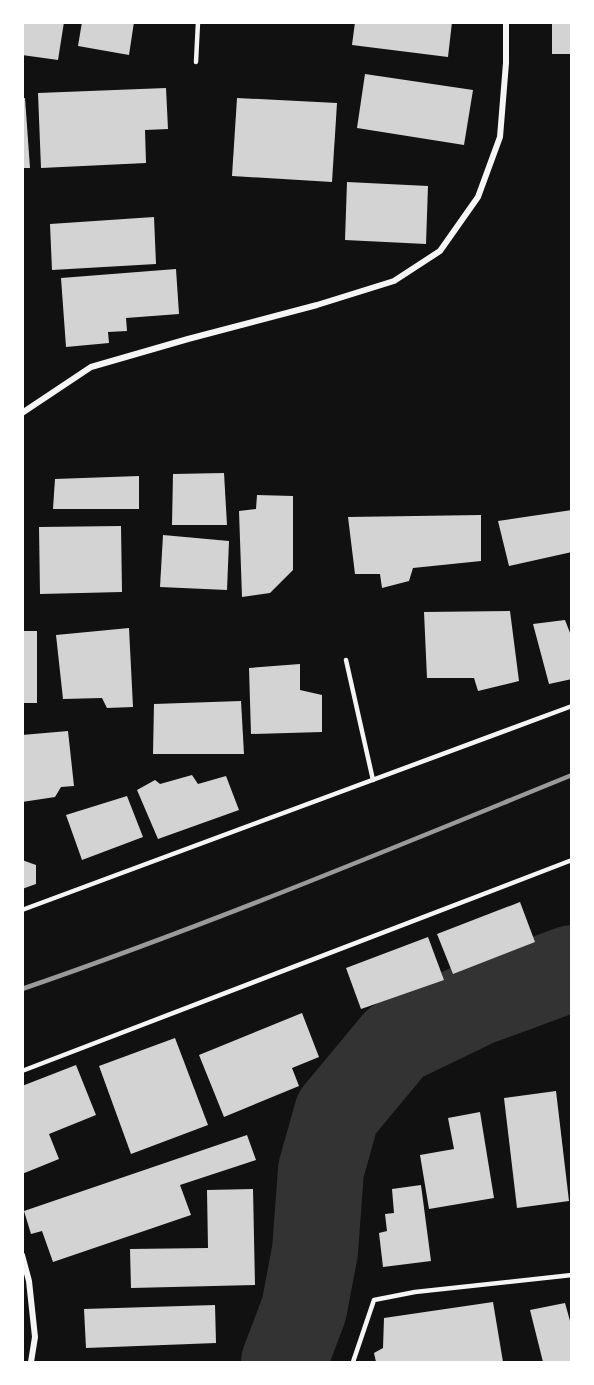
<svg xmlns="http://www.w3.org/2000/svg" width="594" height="1385" viewBox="0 0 594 1385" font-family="Arial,sans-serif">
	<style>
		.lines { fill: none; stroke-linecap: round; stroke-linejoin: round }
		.river { stroke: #333; stroke-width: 86 }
		.building { fill: #d3d3d3 }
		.service { stroke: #f5f5f5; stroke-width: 4.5 }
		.minor { stroke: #f5f5f5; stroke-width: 6 }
		.rail { stroke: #9a9a9a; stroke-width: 4.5 }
	</style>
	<rect width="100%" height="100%" fill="#111"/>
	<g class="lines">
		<path class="river" d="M284,1362l20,-53 11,-58 6,-81 16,-57 59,-71 81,-39 95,-35"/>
	</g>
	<g class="building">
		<path d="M22,22h42l-6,38 -36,-5z"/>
		<path d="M82,22h52l-5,33 -51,-9z"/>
		<path d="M355,22h97l-4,35 -96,-12z"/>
		<rect x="552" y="22" width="20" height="32"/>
		<path d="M365,74l108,16 -9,55 -107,-17z"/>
		<path d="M166,88l2,41 -23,1 1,33 -105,5 -3,-75z"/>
		<path d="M22,98h3l5,70h-8z"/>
		<path d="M237,98l100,5 -5,79 -100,-6z"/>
		<path d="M347,182l81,4 -2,58 -81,-4z"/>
		<path d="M154,217l2,47 -104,6 -2,-46z"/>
		<path d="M176,269l3,45 -53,4 1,13 -19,1 1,11 -43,4 -5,-69z"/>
		<path d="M224,473l3,52h-55l1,-51z"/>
		<path d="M139,476v33h-86l2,-30z"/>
		<path d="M257,495l36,1v74l-23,23 -28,4 -3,-86 17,-2z"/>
		<path d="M572,510v42l-63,14 -11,-45z"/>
		<path d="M481,515v46l-68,7 -4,13 -27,7 -2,-14h-25l-7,-57z"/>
		<path d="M121,526l1,66 -82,2 -1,-67z"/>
		<path d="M163,535l66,6 -2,49 -67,-3z"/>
		<path d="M510,611l9,70 -41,10 -4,-13h-47l-3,-66z"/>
		<path d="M565,620l7,18v41l-23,5 -16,-60z"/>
		<path d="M129,628l4,79 -26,1 -5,-10 -39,1 -7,-64z"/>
		<rect x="22" y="631" width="15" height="72"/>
		<path d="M300,664v26l22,5v37l-71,2 -2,-66z"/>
		<path d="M241,701l3,53h-91l1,-50z"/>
		<path d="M68,731l6,55 -13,1 -6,10 -33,5v-67z"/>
		<path d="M192,775l6,9 28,-8 13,34 -81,29 -21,-49 18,-10 5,4z"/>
		<path d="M127,796l16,41 -61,23 -16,-45z"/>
		<path d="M22,860l14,5v19l-14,5z"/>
		<path d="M520,902l15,40 -82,32 -16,-40z"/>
		<path d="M428,937l16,43 -83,29 -15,-41z"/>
		<path d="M302,1013l17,44 -27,11 7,18 -75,31 -25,-62z"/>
		<path d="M175,1038l33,87 -77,29 -32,-88z"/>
		<path d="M76,1065l20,50 -47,19 10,25 -37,15v-88z"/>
		<path d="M556,1091l13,110 -52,7 -13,-110z"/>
		<path d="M480,1112l14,86 -65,11 -9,-54 34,-6 -6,-31z"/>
		<path d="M247,1135l9,25 -76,25 11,30 -138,47 -11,-31 -11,3 -7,-23z"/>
		<path d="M421,1185l10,76 -48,6 -4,-34 8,-2 -2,-17 9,-1 -2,-24z"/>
		<path d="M253,1189l2,96 -124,3 -1,-39 78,-1 -1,-58z"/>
		<path d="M493,1302l10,60h-127l-2,-9 9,-5 1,-30z"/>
		<path d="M565,1303l7,25v34h-29l-13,-52z"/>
		<path d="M215,1305l1,38 -130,5 -2,-39z"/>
	</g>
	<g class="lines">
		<g class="service">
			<path d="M196,62l2,-40"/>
			<path d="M346,660l27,120"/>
			<path d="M22,910l550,-204"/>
			<path d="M22,1071l550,-211"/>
			<path d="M353,1362l21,-62 41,-8 157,-17"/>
		</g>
		<g class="minor">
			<path d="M22,413l69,-46 97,-28 129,-34 77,-24 46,-30 38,-54 22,-60 6,-74v-41"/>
			<path d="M22,1255l7,26 6,56 -4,25"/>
		</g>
		<path class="rail" d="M22,989c186,-64 368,-140 550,-214"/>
	</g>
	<rect width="594" height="1385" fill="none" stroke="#ffffff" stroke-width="48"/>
</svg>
